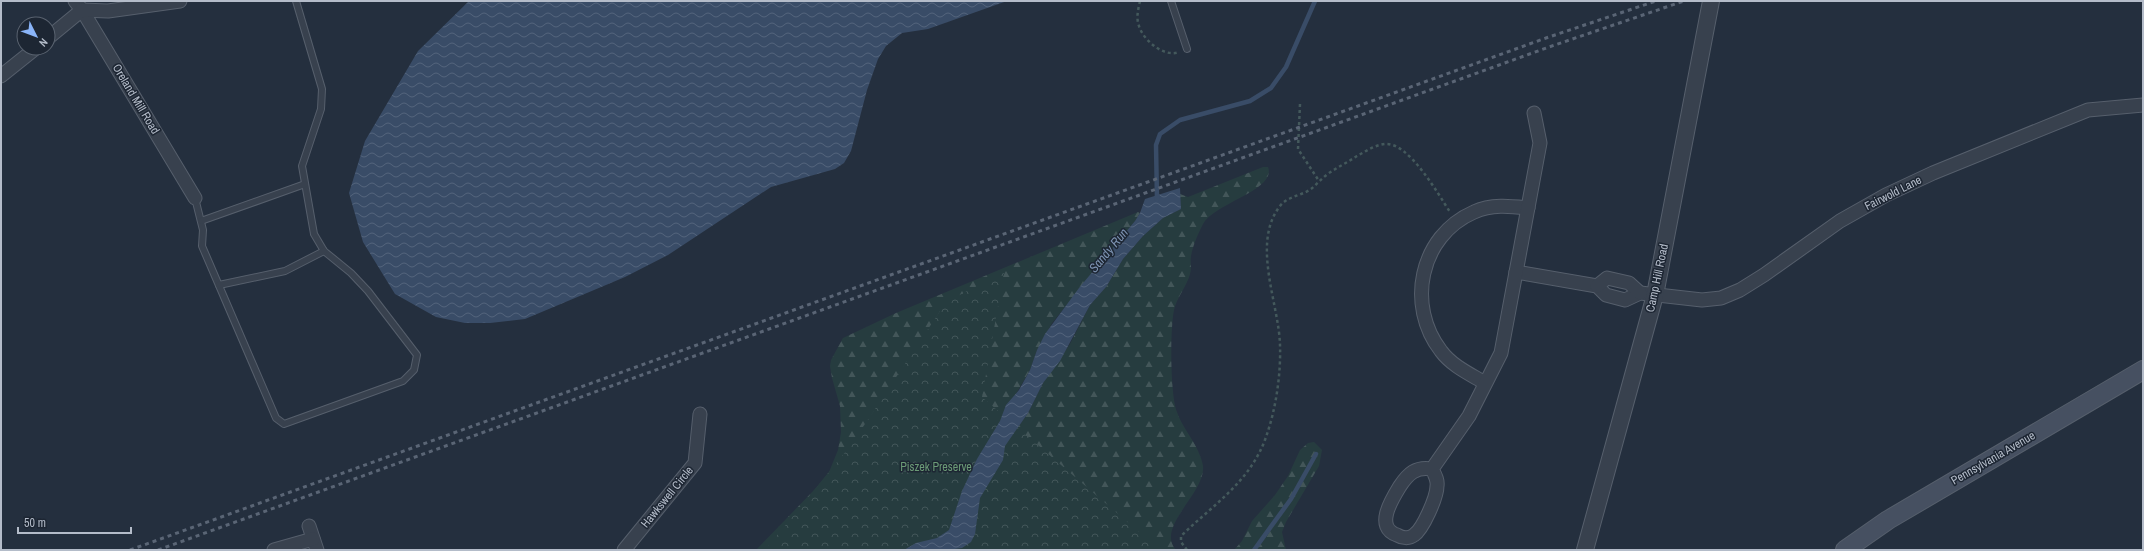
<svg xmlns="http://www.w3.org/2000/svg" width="2144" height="551" viewBox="0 0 2144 551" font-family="'Archivo Narrow',sans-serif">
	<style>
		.forest { fill: url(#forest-firs) }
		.park { fill: url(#park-crowns) }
		.water { fill: url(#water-waves) }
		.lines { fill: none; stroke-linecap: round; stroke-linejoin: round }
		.stream { stroke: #394c67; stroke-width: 4.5 }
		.service-casing { stroke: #565f6c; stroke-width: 8 }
		.minor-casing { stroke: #565f6c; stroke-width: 15 }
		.tertiary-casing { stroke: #565f6c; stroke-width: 18 }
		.secondary-casing { stroke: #565f6c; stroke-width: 20 }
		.path { stroke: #44595c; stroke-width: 2.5; stroke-dasharray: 3 3; stroke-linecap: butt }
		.service { stroke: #38414e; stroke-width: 6 }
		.minor { stroke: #38414e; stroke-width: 13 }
		.tertiary { stroke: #38414e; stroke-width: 16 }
		.secondary { stroke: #465061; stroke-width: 18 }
		.rail { stroke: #5a6575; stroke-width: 3; stroke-dasharray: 4 4; stroke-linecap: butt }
		.labels { text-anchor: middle; stroke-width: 3; stroke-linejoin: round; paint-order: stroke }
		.street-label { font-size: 12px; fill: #b4bcc9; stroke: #1d2633 }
		.park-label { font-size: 12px; fill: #6b9a76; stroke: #1d2633 }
		.water-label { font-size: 13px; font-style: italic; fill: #7c92b1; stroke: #1d2633 }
	</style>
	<defs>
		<pattern id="forest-firs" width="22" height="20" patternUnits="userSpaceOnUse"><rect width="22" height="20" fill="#263c3f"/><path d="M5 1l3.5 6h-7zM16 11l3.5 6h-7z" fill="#435659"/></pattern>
		<pattern id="park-crowns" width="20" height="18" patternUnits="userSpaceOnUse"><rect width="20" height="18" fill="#263c3f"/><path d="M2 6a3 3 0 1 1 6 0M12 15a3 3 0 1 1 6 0" fill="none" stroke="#435659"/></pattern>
		<pattern id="water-waves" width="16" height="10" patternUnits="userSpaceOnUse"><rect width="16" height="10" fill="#394c67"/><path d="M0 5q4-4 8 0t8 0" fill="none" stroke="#53647b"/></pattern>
	</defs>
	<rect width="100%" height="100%" fill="#242f3e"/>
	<g class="forest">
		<path d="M1263,167h5c9,23 -54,36 -65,57 -5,10 -10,21 -12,32 -1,6 1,12 -1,18 -3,12 -13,23 -16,36 -4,19 -4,84 3,102 6,18 23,34 26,54 3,27 -48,61 -27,84h-229l59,-106 22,-31 15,-30 27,-39 20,-39 16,-18 17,-28 20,-23 20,-18 18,-9 -1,-15 8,3z"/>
		<path d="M1138,212l2,1 -5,8 -83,102 -15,27 -7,20 -29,49 -97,131h-148l62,-64 11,-14 9,-22 3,-18 -1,-26 -8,-28 -2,-12 1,-6 12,-22 53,-25z"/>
		<path d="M1314,442l8,8 -3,16 -33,56 -4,10 4,18h-52l8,-9 10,-20 23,-26 13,-19 12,-26 8,-7z"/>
	</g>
	<path class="park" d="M1004,272l-22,125 178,153h-395l86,-105 95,-143z"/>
	<g class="water">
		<path d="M469,1h538l-79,28 -26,4 -16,13 -8,13 -11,31 -16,61 -7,12 -9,6 -64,18 -103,68 -43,22 -100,42 -35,4h-25l-29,-6 -41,-23 -32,-52 -14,-49 16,-52 53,-90z"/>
		<path d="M1180,188l1,21 -18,9 -20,18 -20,23 -17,28 -16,18 -30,56 -17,22 -15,30 -23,33 -2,14 -23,38 -5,36 -4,8 -9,6 -15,2h-43l12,-7 21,-5 12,-8 13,-39 15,-32 23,-38 6,-16 13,-15 11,-20 7,-20 8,-16 34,-46 56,-67 5,-8 5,-14z"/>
	</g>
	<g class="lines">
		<g class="stream">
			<path d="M1157,200l-1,-55 4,-11 20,-14 70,-19 21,-13 15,-21 29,-66"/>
			<path d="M1254,550l37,-51 25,-45"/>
		</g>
		<g class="service-casing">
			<g id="service">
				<path d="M1171,1l16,48"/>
				<path d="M195,198l8,32 -1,16 74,172 8,6 119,-43 11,-11 3,-15 -49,-64 -17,-18 -27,-22 -10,-17 -12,-68 19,-57 1,-20 -26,-88"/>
				<path d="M201,221l104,-37"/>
				<path d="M219,285l66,-14 39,-20"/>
			</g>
		</g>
		<g class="minor-casing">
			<g id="minor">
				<path d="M75,1l7,9 113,188"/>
				<path d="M48,38l34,-28 26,1 72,-10"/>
				<path d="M1,76l35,-28"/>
				<path d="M1516,272l81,14 9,9 19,5 15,-7 62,7 19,-2 19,-8 24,-15 76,-54 46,-26 47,-22 155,-63 55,-5"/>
				<path d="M1597,286l10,-8 22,5 11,10"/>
				<path d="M1485,383c-15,-9 -33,-17 -44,-32 -35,-45 -22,-115 33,-139 17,-8 36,-6 54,-4"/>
				<path d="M1432,469c3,6 6,11 5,17 0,11 -14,43 -23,49 -5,4 -12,3 -17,0 -23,-8 -5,-36 3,-49 8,-12 16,-20 32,-17l37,-53 32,-63 39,-210 -6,-30"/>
				<path d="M309,526l8,24"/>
				<path d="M274,550l39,-11"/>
				<path d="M624,550l71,-87 5,-49"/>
			</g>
		</g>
		<g class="tertiary-casing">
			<path id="tertiary" d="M1585,550l70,-255 56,-294"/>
		</g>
		<g class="secondary-casing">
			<path id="secondary" d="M1845,550l43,-30 255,-150"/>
		</g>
		<g class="path">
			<path d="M1140,1c-2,9 -4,17 -1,25 4,14 25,32 40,26"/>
			<path d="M1300,104l-2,45 21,32"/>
			<path d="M1187,550l-6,-8v-6c32,-31 70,-55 85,-99 10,-28 15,-63 14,-92 -1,-41 -29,-102 0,-139 8,-10 21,-10 31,-17 6,-5 11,-11 18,-16 9,-6 19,-11 28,-17 9,-5 18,-11 28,-12 24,-2 53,50 65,68"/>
		</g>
		<use href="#service" class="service"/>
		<use href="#minor" class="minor"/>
		<use href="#tertiary" class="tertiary"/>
		<use href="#secondary" class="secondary"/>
		<g class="rail">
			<path d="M130,550l1416,-512 110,-37"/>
			<path d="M158,550l1391,-503 135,-46"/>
		</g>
	</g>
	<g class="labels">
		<g class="street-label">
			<text transform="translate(136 99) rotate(59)" y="4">Oreland Mill Road</text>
			<text transform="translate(1893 193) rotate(-27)" y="4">Fairwold Lane</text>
			<text transform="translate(1657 278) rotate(-78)" y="4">Camp Hill Road</text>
			<text transform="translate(1993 458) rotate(-30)" y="4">Pennsylvania Avenue</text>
			<text transform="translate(667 497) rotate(-51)" y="4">Hawkswell Circle</text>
		</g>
		<g class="park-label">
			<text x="936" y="471">Piszek Preserve</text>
		</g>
		<g class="water-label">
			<text transform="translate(1108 250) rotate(-50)" y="5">Sandy Run</text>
		</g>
	</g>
	<rect width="2144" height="551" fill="none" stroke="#b4bcc9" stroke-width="4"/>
	<g transform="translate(36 36) rotate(132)"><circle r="19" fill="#1d2633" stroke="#59626f"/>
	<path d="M0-3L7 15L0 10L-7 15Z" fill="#8ab4f8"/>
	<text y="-6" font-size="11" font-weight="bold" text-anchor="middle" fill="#b4bcc9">N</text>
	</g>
	<path d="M18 527v6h113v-6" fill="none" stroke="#b4bcc9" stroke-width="2"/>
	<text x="24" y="527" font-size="12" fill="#b4bcc9" stroke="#1d2633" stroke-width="3" paint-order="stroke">50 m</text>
</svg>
